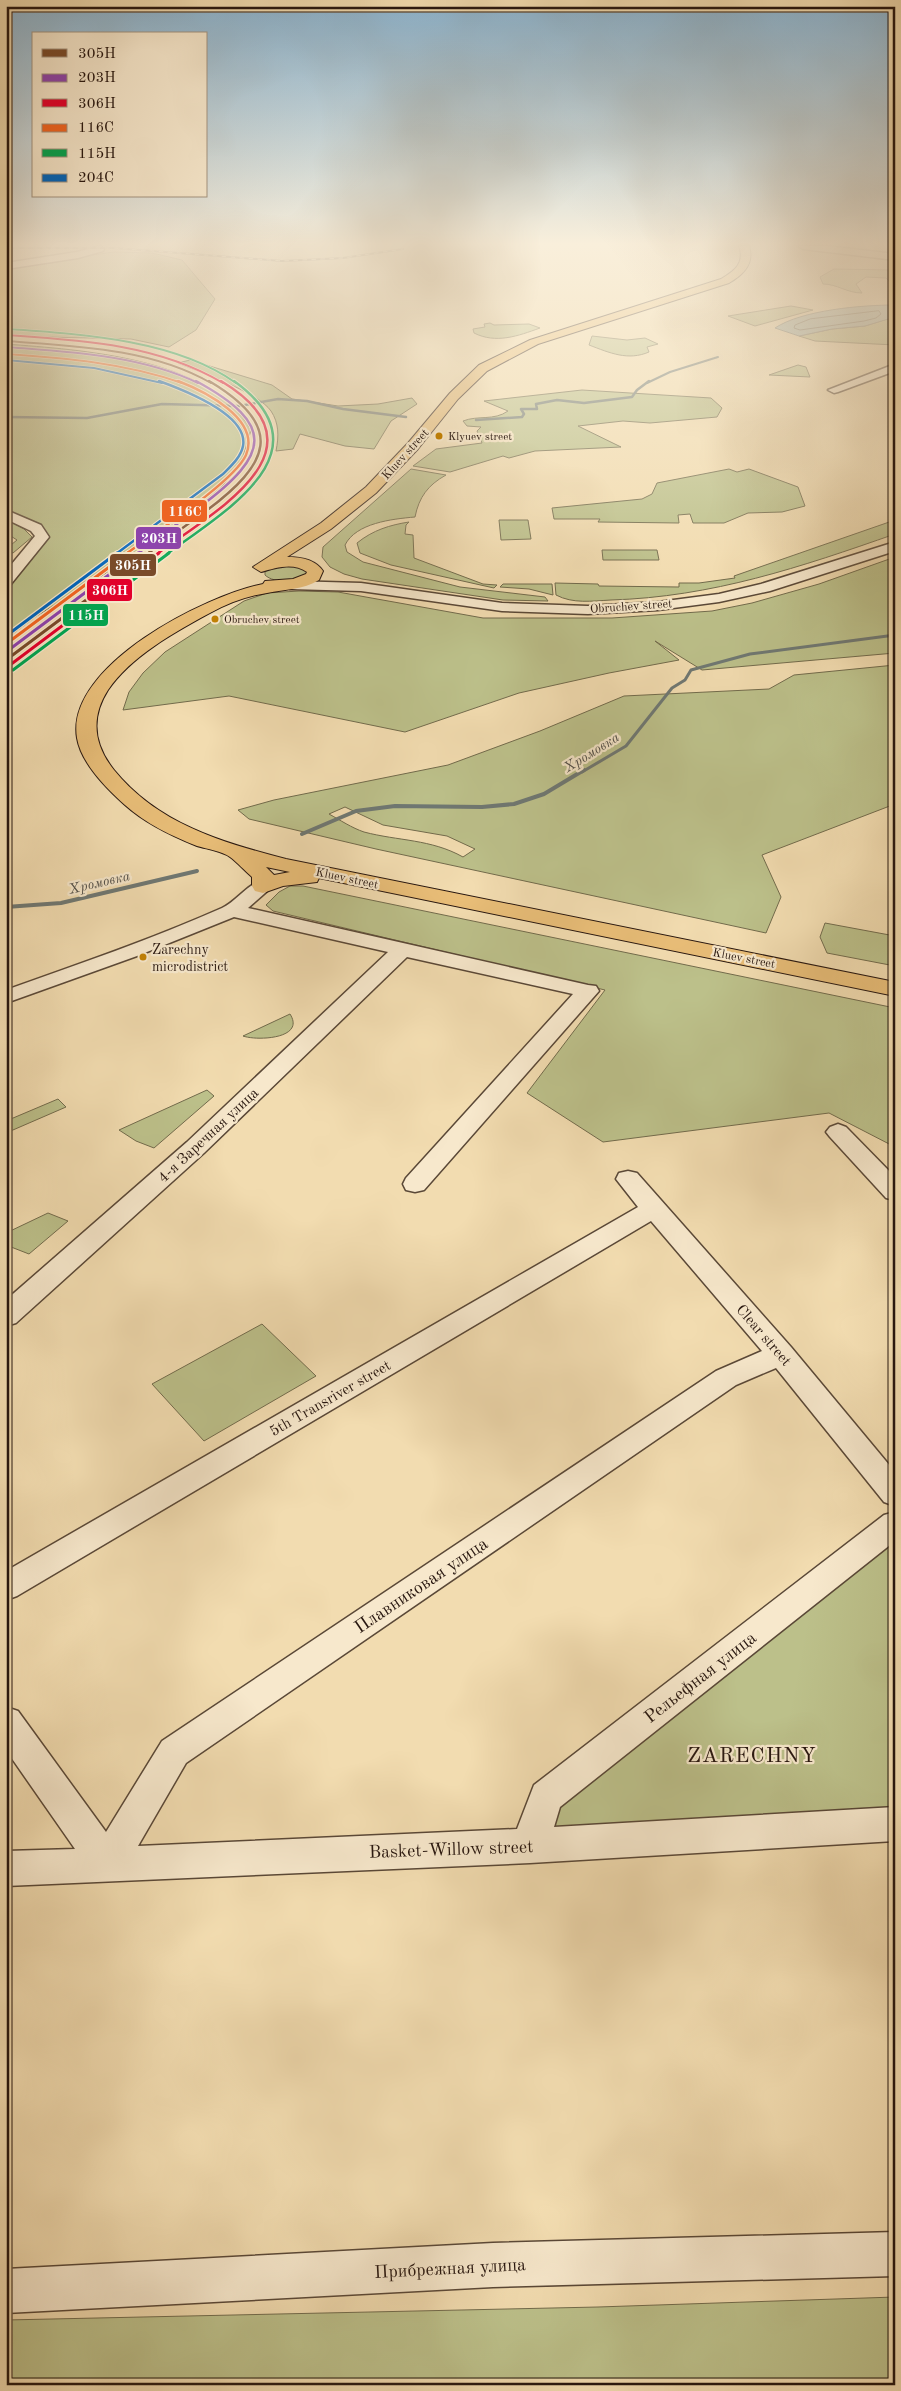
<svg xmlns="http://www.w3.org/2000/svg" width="901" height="2391" viewBox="0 0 901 2391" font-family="'Old Standard TT',serif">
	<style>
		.green { fill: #bcc08a; stroke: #726b4c; fill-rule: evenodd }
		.water { fill: #9fb9b6; stroke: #6f7873 }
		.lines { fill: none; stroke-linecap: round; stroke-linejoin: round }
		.shore { stroke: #636862; stroke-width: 1 }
		.stream-far3 { stroke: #6f7873; stroke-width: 2 }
		.stream-far2 { stroke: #6f7873; stroke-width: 2.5 }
		.stream-far1 { stroke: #6f7873; stroke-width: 3 }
		.stream { stroke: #6f7873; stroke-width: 4 }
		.minor-casing { stroke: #5a4837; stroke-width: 3 }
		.major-casing { stroke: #27160f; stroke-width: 2 }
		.minor { fill: #f7e8cc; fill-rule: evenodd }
		.major { fill: #e9be78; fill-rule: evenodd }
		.rail-casing { stroke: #27160f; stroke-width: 2 }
		.rail { stroke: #f7e8cc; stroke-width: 1; stroke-dasharray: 4.5; stroke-linecap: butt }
		.rail-1-far2-casing { stroke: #f7e8cc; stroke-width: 3 }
		.rail-1-far1-casing { stroke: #f7e8cc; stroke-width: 4.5 }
		.rail-1-casing { stroke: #f7e8cc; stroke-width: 5.5 }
		.rail-2-far2-casing { stroke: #f7e8cc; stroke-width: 3 }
		.rail-2-far1-casing { stroke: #f7e8cc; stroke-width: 4.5 }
		.rail-2-casing { stroke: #f7e8cc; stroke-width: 5.5 }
		.rail-3-far2-casing { stroke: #f7e8cc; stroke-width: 3 }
		.rail-3-far1-casing { stroke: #f7e8cc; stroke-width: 4.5 }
		.rail-3-casing { stroke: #f7e8cc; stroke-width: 5.5 }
		.rail-4-far2-casing { stroke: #f7e8cc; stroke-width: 3 }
		.rail-4-far1-casing { stroke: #f7e8cc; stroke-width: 4.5 }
		.rail-4-casing { stroke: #f7e8cc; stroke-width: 5.5 }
		.rail-5-far2-casing { stroke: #f7e8cc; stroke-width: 3 }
		.rail-5-far1-casing { stroke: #f7e8cc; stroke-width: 4.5 }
		.rail-5-casing { stroke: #f7e8cc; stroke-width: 5.5 }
		.rail-6-far2-casing { stroke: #f7e8cc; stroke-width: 3 }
		.rail-6-far1-casing { stroke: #f7e8cc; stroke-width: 4.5 }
		.rail-6-casing { stroke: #f7e8cc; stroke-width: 5.5 }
		.rail-1-far2 { stroke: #7a4b2a; stroke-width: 2 }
		.rail-1-far1 { stroke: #7a4b2a; stroke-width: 2.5 }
		.rail-1 { stroke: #7a4b2a; stroke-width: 3 }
		.rail-2-far2 { stroke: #8e44ad; stroke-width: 2 }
		.rail-2-far1 { stroke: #8e44ad; stroke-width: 2.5 }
		.rail-2 { stroke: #8e44ad; stroke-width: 3 }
		.rail-3-far2 { stroke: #e4002b; stroke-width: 2 }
		.rail-3-far1 { stroke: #e4002b; stroke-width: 2.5 }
		.rail-3 { stroke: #e4002b; stroke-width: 3 }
		.rail-4-far2 { stroke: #f26522; stroke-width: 2 }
		.rail-4-far1 { stroke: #f26522; stroke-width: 2.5 }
		.rail-4 { stroke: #f26522; stroke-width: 3 }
		.rail-5-far2 { stroke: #00a651; stroke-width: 2 }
		.rail-5-far1 { stroke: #00a651; stroke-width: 2.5 }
		.rail-5 { stroke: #00a651; stroke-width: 3 }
		.rail-6-far2 { stroke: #0065bd; stroke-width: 2 }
		.rail-6-far1 { stroke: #0065bd; stroke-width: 2.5 }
		.rail-6 { stroke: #0065bd; stroke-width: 3 }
		.bus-dot { fill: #c38204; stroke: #f7e8cc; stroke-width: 2 }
		.labels { text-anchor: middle; stroke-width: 4.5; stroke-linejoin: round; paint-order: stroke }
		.far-bus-label { font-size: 11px; fill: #27160f; stroke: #f7e8cc; text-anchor: start }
		.far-street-label { font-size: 12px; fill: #27160f; stroke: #f7e8cc }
		.far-water-label { font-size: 14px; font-style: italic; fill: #514f49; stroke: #f7e8cc }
		.bus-label { font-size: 14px; fill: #27160f; stroke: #f7e8cc; text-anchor: start }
		.street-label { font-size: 15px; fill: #27160f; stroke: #f7e8cc }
		.near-street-label { font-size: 18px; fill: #27160f; stroke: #f7e8cc }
		.near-quarter-label { font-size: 21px; letter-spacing: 1px; fill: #27160f; stroke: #f7e8cc }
		.line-badge { stroke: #f7e8cc; stroke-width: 2 }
		.badge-label { font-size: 14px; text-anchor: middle; font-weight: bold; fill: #fff }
	</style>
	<rect width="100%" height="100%" fill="#f2dcb0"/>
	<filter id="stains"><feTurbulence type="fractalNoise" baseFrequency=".004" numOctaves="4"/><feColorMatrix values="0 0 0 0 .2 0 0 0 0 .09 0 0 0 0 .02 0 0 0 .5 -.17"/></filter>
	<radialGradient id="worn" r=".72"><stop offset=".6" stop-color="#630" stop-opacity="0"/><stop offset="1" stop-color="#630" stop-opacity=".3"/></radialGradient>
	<g class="green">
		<path d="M114,252l38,1 30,7 33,39 -19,31 -27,17 -38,-8 -125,-3v-69z"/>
		<path d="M834,269l60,1 1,11h-6l-3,-3 -20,-1 -10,7 6,9c-15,0 -25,-9 -39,-9l-3,-7z"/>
		<path d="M791,306l22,4 -58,16 -27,-10z"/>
		<path d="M887,319l8,1v25l-80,-4 -16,-5 33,-7 33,-3z"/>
		<path d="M490,323l4,2 35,-1 11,4c-22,8 -44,16 -66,5l-1,-4 12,-2 -1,-3z"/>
		<path d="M592,336l35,4 18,-2 13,6 -11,3 2,5c-21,9 -39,1 -60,-7z"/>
		<path d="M6,344c75,6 204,13 245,86l-8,27 -26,37 -72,55 -110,68 -29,22v-51l26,-36 16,-14 -5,-10 -37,-16z"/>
		<path d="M190,360l82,25 20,14 46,7 40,-2 34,-6 5,6 -26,17 -17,28 -29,-3 -45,-12 -7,15 -17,2c3,-15 3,-28 -5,-40 -13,-19 -72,-39 -93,-48z"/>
		<path d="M798,365l8,2 4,10 -41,-2z"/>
		<path d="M582,390l129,8 11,10 -5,9 -67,6 -27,-2 -45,5 43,21 -86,4 -26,7 -6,-2 -53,16 -37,-6 23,-17 46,-6 -5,-12 4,-4 -14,-1 -4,-5c15,-6 31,0 45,-10l-24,-10z"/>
		<path d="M411,469l35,6c-18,10 -27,22 -31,42 -23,2 -59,6 -70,28l2,7 16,10 97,25 85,10 3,4 -45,-1 -141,-21 -18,-5 -14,-7 -8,-10 1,-10z"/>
		<path d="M729,469l8,3 12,-3 49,18 7,19 -23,6 -34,1 -24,10h-31l-3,-9 -12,1 1,8 -81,-1 2,-3h-46l-2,-11 90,-9 10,-5 5,-11z"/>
		<path d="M6,520l18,9 8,8 -19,16 -7,-1v-3l11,-9 -11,-7z"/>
		<path d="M499,520h29l3,19 -30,1z"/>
		<path d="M895,520v14c-94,33 -183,63 -284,66 -19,1 -38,4 -55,-5l-1,-12 43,1 1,2 80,1v-4h20l36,-5 -1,-2z"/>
		<path d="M409,522l-3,3 -1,9 8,1 1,23 69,26 14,1 -3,3 -103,-23 -31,-12 -3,-10c16,-13 33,-18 52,-21z"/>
		<path d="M602,550h55l2,10h-56z"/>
		<path d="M895,557v96l-193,17 -47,-29 24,19 -70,13 -90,20 -114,39 -176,-36 -106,14 6,-18 14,-19 22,-21 79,-51 23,-8 32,-2 39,1 145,26h129l100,-7 40,-8 67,-19z"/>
		<path d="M293,565l14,6v2c-8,9 -33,11 -42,2v-3l7,-5z"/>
		<path d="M503,584h49l1,11 -24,-6 -29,-2z"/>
		<path d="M895,665v139l-133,51 19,42 -15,36 -390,-84 -127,-30 -11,-9 36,-10 174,-35 92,-34 84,-35 145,-7 25,-14zM345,807l38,18 64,11 28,13 -12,8c-32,-18 -65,-16 -99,-25 -12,-4 -24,-12 -35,-18z"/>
		<path d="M290,886h13l592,122v139l-66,-34 -226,29 -76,-49 78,-103 -332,-79 -7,-6 13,-13z"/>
		<path d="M825,923l70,13v30l-68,-13 -7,-16z"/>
		<path d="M290,1014c16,25 -33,27 -47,22z"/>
		<path d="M207,1090l7,6 -60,52 -18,-7 -17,-11z"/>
		<path d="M58,1099l8,8 -60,26v-12z"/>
		<path d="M48,1213l20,8 -39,33 -23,-9v-12z"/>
		<path d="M262,1324l54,52 -112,65 -52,-57z"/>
		<path d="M895,1534v281l-347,20 8,-33z"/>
		<path d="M895,2297v88h-889v-65l592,-13z"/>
	</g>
	<path class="water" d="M895,305v12l-30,9 -33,3 -33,7 -24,-8c27,-18 87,-23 120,-23z"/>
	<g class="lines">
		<path class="shore" d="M879,311l2,3 -5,4 -12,3 -64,9 -6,-2 1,-3 15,-6z"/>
		<path class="stream-far3" d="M647,383l23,-11 48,-15"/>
		<g class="stream-far2">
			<path d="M6,417l81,1 75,-14 77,2 39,-7 29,2 36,8 63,8"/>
			<path d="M476,420l46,-3 2,-3 -3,-5h16l-1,-5 21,-4 27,3 48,-6 5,-7 12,-9"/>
		</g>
		<path class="stream-far1" d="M582,772l44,-26 46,-58 13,-8 6,-10 59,-16 145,-19"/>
		<g class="stream">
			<path d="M302,834l54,-23 39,-5 87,1 32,-3 30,-10 40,-24"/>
			<path d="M6,907l55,-4 136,-32"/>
		</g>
		<g class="minor-casing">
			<g id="minor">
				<path d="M100,246l4,3 -1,2 -25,7 -72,11v-6l71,-11z"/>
				<path d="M799,246h28l68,8v6l-92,-11z"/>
				<path d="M895,364v7l-57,21 -4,1 -6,-3z"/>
				<path d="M6,510l35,15 8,12 -38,47 -5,1v-14l29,-35 -4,-5 -25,-12z"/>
				<path d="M895,542v9l-125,40 -51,11 -61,8 -70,4 -86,-3 -141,-20 -71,-2 -7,-4 7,-4 71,2 141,20 86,3 70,-4 61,-8 42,-10z"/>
				<path d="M263,880l7,2 3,4 -25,22 340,77 8,1 3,5 -175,199 -9,2 -9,-2 -3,-6 3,-6 167,-184 -166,-37 -203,196 -188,170 -10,3v-26l181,-158 201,-190 -154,-35 -97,39 -131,47v-13c73,-26 146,-51 216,-82 15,-7 25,-24 41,-28z"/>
				<path d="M838,1124l8,3 49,50v23l-9,-2 -56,-61 -4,-5 4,-5z"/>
				<path d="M628,1171l9,2 154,174 104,125v34l-11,-4 -108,-134 -40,17 -550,378 -48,83 379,-17 17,-44 350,-270 11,-3v29l-335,266 -6,20 341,-20v34l-365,22 -524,23v-35l69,-2 -69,-99v-43l12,4 88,121 56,-91 554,-370 46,-20 -111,-130 -634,375 -11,4v-29l632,-364 -22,-28 3,-6z"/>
				<path d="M895,2232v44l-402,11 -487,26v-44l487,-26z"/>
			</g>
		</g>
		<g class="major-casing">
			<path id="major" d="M739,246h10c6,18 -6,29 -20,37l-191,61 -51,27 -29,28 -40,50 -42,44 -45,36 -44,28c13,0 28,2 36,14l-4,9c-16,10 -34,9 -52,13 -20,3 -39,10 -57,20 -35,19 -79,43 -102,77 -18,28 -14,55 6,80 44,54 107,72 172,89l609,123v14l-576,-118 -2,4 -34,4 -20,7 -8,-2 -3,-5v-9c-7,-6 -15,-15 -22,-20 -8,-6 -23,-8 -33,-11 -25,-10 -51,-22 -72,-41 -18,-16 -44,-42 -48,-67 -12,-72 129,-143 186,-154l2,-3 28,-2 13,-5 1,-2c-14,-10 -31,-4 -46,0l-8,-5 68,-44 45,-36 42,-44 42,-50 29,-28 51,-25 191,-61c14,-8 24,-16 18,-33zM266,867l24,5 -16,3z"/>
		</g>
		<use href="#minor" class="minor"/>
		<use href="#major" class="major"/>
		<g class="rail-casing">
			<path id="rail" d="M6,248h108l168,13 61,-3 60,-9"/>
		</g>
		<use href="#rail" class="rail"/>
		<g class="rail-1-far2-casing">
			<path id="rail-1-far2" d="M6,341c68,5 145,7 205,42"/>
		</g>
		<g class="rail-1-far1-casing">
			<path id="rail-1-far1" d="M147,554c20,-14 39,-29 59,-43 63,-47 81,-84 3,-130"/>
		</g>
		<g class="rail-1-casing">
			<path id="rail-1" d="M6,660l143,-107"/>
		</g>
		<g class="rail-2-far2-casing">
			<path id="rail-2-far2" d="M6,347c63,5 134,8 192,36"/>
		</g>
		<g class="rail-2-far1-casing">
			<path id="rail-2-far1" d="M137,554c21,-16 43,-32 64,-48 68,-51 76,-81 -5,-125"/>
		</g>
		<g class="rail-2-casing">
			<path id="rail-2" d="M6,652l132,-99"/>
		</g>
		<g class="rail-3-far2-casing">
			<path id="rail-3-far2" d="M6,335c74,5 152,9 217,48"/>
		</g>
		<g class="rail-3-far1-casing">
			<path id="rail-3-far1" d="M157,554c58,-43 176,-106 64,-173"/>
		</g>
		<g class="rail-3-casing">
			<path id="rail-3" d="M10,665l149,-112"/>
		</g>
		<g class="rail-4-far2-casing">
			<path id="rail-4-far2" d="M6,354c59,4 119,9 176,29"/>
		</g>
		<g class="rail-4-far1-casing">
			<path id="rail-4-far1" d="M126,554c27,-20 108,-72 120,-99 15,-36 -42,-64 -68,-74"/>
		</g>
		<g class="rail-4-casing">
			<path id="rail-4" d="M6,644l122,-91"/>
		</g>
		<g class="rail-5-far2-casing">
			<path id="rail-5-far2" d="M7,329c73,5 168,10 229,54"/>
		</g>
		<g class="rail-5-far1-casing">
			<path id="rail-5-far1" d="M167,554c58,-43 164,-103 67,-173"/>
		</g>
		<g class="rail-5-casing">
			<path id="rail-5" d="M13,670l156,-117"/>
		</g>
		<g class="rail-6-far2-casing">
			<path id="rail-6-far2" d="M6,360l88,8 68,15"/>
		</g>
		<g class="rail-6-far1-casing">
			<path id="rail-6-far1" d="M116,554l107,-80c8,-8 18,-17 20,-28 6,-32 -62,-57 -84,-65"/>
		</g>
		<g class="rail-6-casing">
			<path id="rail-6" d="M6,636l111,-83"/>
		</g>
		<use href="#rail-1-far2" class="rail-1-far2"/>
		<use href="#rail-1-far1" class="rail-1-far1"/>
		<use href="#rail-1" class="rail-1"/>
		<use href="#rail-2-far2" class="rail-2-far2"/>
		<use href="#rail-2-far1" class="rail-2-far1"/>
		<use href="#rail-2" class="rail-2"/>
		<use href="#rail-3-far2" class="rail-3-far2"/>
		<use href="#rail-3-far1" class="rail-3-far1"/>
		<use href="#rail-3" class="rail-3"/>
		<use href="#rail-4-far2" class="rail-4-far2"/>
		<use href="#rail-4-far1" class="rail-4-far1"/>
		<use href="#rail-4" class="rail-4"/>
		<use href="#rail-5-far2" class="rail-5-far2"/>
		<use href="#rail-5-far1" class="rail-5-far1"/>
		<use href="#rail-5" class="rail-5"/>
		<use href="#rail-6-far2" class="rail-6-far2"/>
		<use href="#rail-6-far1" class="rail-6-far1"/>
		<use href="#rail-6" class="rail-6"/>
	</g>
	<linearGradient id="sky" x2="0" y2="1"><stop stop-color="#8bb6d4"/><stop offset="0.42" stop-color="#f9efdb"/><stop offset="1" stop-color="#f9efdb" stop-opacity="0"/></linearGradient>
	<rect width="901" height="581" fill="url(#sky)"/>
	<g class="bus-dot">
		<circle cx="439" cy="436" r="4.5"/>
		<circle cx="215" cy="619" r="4.5"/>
		<circle cx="143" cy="957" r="4.5"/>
	</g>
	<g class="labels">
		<g class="far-bus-label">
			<text x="448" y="440">Klyuev street</text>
			<text x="224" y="623">Obruchev street</text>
		</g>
		<g class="far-street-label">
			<text transform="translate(405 454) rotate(-48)" y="4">Kluev street</text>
			<text transform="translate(631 606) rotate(-4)" y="4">Obruchev street</text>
			<text transform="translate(347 878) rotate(12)" y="4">Kluev street</text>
			<text transform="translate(744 958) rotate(11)" y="4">Kluev street</text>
		</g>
		<g class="far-water-label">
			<text transform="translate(591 752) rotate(-32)" y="5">Хромовка</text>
			<text transform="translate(99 882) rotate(-13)" y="5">Хромовка</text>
		</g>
		<g class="bus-label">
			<text x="152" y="954">Zarechny<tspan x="152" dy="17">microdistrict</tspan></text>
		</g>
		<g class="street-label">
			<text transform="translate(208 1135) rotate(-43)" y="5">4-я Заречная улица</text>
			<text transform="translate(764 1335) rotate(49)" y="5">Clear street</text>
			<text transform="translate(330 1398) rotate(-30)" y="5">5th Transriver street</text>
		</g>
		<g class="near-street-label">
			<text transform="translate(421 1585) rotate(-34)" y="6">Плавниковая улица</text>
			<text transform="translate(700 1677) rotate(-38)" y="6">Рельефная улица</text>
			<text transform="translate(451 1849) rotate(-2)" y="6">Basket-Willow street</text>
			<text transform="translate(450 2268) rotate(-3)" y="6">Прибрежная улица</text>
		</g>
		<g class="near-quarter-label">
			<text x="752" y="1762">ZARECHNY</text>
		</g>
	</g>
	<g class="line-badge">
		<rect x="161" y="499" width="47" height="24" rx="5" fill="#f26522"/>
		<rect x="135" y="526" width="47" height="24" rx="5" fill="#8e44ad"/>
		<rect x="109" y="553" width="48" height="24" rx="5" fill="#7a4b2a"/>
		<rect x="86" y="578" width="47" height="24" rx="5" fill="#e4002b"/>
		<rect x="62" y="603" width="47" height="24" rx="5" fill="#00a651"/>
	</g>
	<g class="badge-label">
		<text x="185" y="516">116С</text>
		<text x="159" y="543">203Н</text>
		<text x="133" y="570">305Н</text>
		<text x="110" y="595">306Н</text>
		<text x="86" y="620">115Н</text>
	</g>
	<rect width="901" height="2391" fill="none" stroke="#f2dcb0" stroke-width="25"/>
	<rect x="8" y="8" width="886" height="2376" fill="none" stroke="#27160f" stroke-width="2.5"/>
	<rect x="12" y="12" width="876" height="2366" fill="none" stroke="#27160f"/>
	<rect x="32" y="32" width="175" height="165" fill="#f7e8cc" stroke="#a49480"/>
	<rect x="42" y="49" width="25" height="8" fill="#7a4b2a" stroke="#a49480"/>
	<text x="78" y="58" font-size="15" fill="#27160f">305Н</text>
	<rect x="42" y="74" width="25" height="8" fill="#8e44ad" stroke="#a49480"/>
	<text x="78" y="82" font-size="15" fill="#27160f">203Н</text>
	<rect x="42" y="99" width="25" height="8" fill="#e4002b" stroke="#a49480"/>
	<text x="78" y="108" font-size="15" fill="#27160f">306Н</text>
	<rect x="42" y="124" width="25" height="8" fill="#f26522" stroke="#a49480"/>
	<text x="78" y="132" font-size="15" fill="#27160f">116С</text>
	<rect x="42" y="149" width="25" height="8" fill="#00a651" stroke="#a49480"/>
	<text x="78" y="158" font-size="15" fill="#27160f">115Н</text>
	<rect x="42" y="174" width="25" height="8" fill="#0065bd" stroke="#a49480"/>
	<text x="78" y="182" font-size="15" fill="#27160f">204С</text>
	<rect width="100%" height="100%" filter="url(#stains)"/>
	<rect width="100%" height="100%" fill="url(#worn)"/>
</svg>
